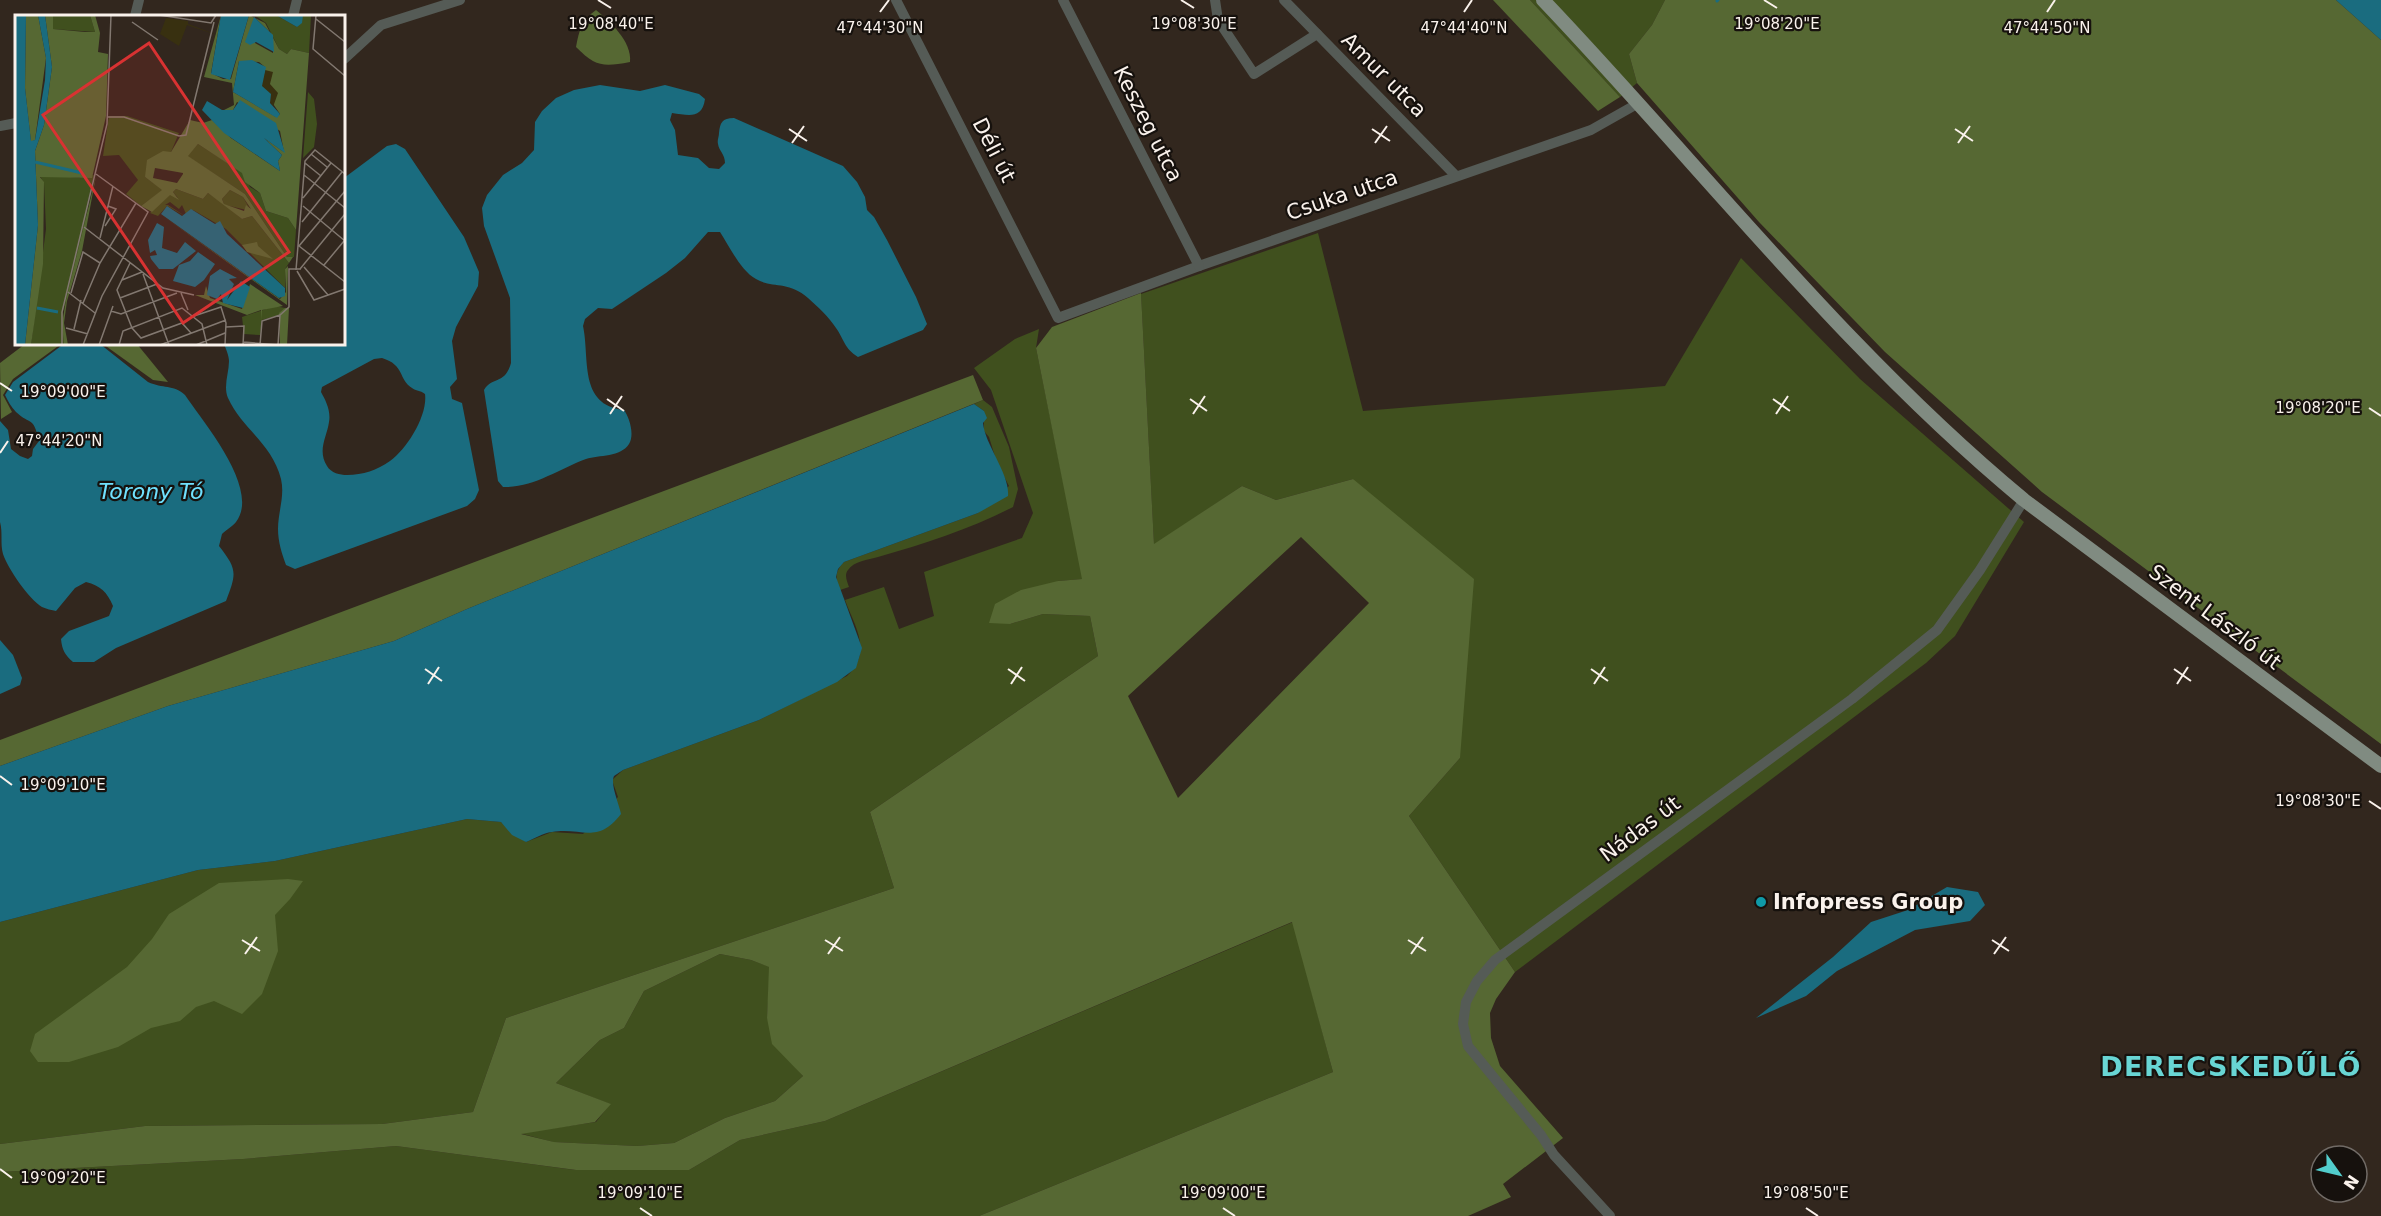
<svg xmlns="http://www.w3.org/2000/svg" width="2381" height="1216" viewBox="0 0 2381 1216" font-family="'DejaVu Sans',sans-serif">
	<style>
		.green { fill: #40501e }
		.forest { fill: #566833; fill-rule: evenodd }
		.water { fill: #1a6c7f; fill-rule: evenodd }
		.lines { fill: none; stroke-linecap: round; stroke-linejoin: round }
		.stream { stroke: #1a6c7f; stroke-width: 3 }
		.minor { stroke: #555b56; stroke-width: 10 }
		.major { stroke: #808b81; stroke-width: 14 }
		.ticks { fill: none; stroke: #faf2ec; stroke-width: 2 }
		.culture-dot { fill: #0f9aa8; stroke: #16110d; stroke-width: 2 }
		.labels { text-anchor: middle; stroke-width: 4.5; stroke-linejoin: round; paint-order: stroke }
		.street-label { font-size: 21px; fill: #faf2ec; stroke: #16110d }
		.poi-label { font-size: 21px; font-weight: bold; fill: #faf2ec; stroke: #16110d; text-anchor: start }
		.water-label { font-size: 22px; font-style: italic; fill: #70e1fe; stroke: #16110d }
		.district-label { font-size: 27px; font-weight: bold; letter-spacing: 1.5px; fill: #68d5d4; stroke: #16110d }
		.inset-river { fill: none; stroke: #1a6c7f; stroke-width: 3 }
		.inset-road { fill: none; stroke: #827870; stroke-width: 1.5 }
		.view { fill: #d83232; fill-opacity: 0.15; stroke: #d83232; stroke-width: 3 }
		.inset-edge { fill: none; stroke: #faf2ec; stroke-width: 3 }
		.ticks-label { font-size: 15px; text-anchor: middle; fill: #faf2ec; stroke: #16110d; stroke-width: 4.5; stroke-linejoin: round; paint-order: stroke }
	</style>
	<rect width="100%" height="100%" fill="#32271e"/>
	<g class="green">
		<path d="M1530,0h135l-13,25 -23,29 8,29 -17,14z"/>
		<path d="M1318,233l45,178 302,-25 76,-128 119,121 164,143 -69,114 -29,27 -411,309 -106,-156 51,-58 -107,-279 -77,21 -34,-14 -88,59 -13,-251z"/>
		<path d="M1039,329l-3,19 47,231 -25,2 -48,43 33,-10 47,2 8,40 -228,156 24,76 -388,130 -33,94 -91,12 -237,2 -145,18v-222l198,-52 77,-9 192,-42 34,3 25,20 26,-10 31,2 35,-37 -6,-17 11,-10 136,-50 88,-44c26,-24 8,-49 -2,-76l39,-13 15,42 35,-13 -10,-44 98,-34 11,-25 -42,-123 -17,-22 41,-29z"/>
		<path d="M983,400l9,7 17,40 9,42 -5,18c-43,22 -89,37 -135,50 -10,3 -24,4 -30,13 -4,5 -1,11 1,17l-9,3c-5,-11 -5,-19 4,-28l134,-49 31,-27 -12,-23 -8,-26 -5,-6v-20l-10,-7z"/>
		<path d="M1293,922l40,150 -354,144h-979v-44l243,-13 153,-13 179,24h114l51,-30 85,-19z"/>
		<path d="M720,954l31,6 19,7 -3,51 29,50 7,8 -28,25 -50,17 -51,25 -37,3 -84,-4 -34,-9 77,-11 14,-18 -54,-21 44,-43 24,-12 20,-37z"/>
	</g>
	<g class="forest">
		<path d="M1493,0h37l90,97 -22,14z"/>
		<path d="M1665,0h671l45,40v704l-339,-252 -157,-140 -126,-130 -122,-139 -8,-29 23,-29z"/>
		<path d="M596,10c14,12 36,31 34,52 -27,5 -34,5 -54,-15 3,-17 6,-27 20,-37z"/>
		<path d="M1141,293l13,251 88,-58 34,14 77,-21 121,100 -14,179 -51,58 106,156 -19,27 -6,14 1,25 9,28 63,72 -60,46 8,13 -43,19h-489l354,-144 -41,-150 -467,199 -85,19 -51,30h-113l-180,-24 -153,13 -243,13v-28l145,-18 237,-2 91,-12 33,-94 388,-130 -24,-76 228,-156 -8,-40 -47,-2 -33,10 -21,-1 6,-19 26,-14 37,-9 24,-2 -46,-231 16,-21zM1301,537l68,66 -191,195 -50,-102zM720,954l31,6 18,7 -2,51 5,26 31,32 -28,25 -50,17 -51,25 -37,3 -83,-4 -33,-8 74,-12 16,-18 -55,-21 44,-43 24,-12 20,-37z"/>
		<path d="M25,344h36l-48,35 -10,16 9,17 -11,7 -1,-56z"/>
		<path d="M103,344h34l31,38 -15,-2z"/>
		<path d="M973,375l10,25 -516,209 -73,32 -226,65 -168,60v-26z"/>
		<path d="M288,879l15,2 -13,18 -15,16 3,36 -16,43 -20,20 -28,-13 -18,6 -16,14 -29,7 -33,19 -49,15h-31l-8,-11 5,-17 92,-67 25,-28 17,-25 50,-31z"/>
	</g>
	<g class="water">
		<path d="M2336,0h45v40z"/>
		<path d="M600,85l40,6 25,-6 34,9 6,5c-3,21 -17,16 -33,14l-2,7 5,10 3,25 20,3 11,10 10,1 6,-6c0,-9 -6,-12 -7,-19 -1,-4 1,-7 1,-11 1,-10 3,-15 15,-15l109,48 14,16 8,15 2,13 7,7 13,23 29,57 11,27 -4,6 -65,27c-14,-9 -13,-16 -22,-29 -7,-11 -18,-21 -28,-30 -20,-18 -36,-9 -52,-19 -15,-8 -27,-33 -36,-47h-12l-23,26 -19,15 -54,36 -14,-1 -13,11 -2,7c7,32 -5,79 41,84 5,7 11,24 5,34 -8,13 -30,11 -43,15 -27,10 -53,29 -83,28l-5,-6 -14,-91c8,-14 21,-5 27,-27l-1,-65 -26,-72 -2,-18 5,-13 16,-20 19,-12 12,-13 1,-28 7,-11 14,-13 18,-8z"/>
		<path d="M396,144l9,5 59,88 15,35 -1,14 -22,41 -4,14 5,38 -7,8 2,12 10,4 17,87 -4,9 -8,7 -172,63 -9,-4c-4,-11 -8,-23 -8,-36 0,-17 7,-33 3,-50 -9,-36 -39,-50 -53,-81 -5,-12 1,-25 1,-37 0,-5 -3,-12 -5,-17h120v-166l43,-32zM382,358c23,7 16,21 30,30 4,3 8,2 13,6 3,21 -18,55 -35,67 -13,9 -27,14 -43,14 -7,0 -16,-2 -20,-9 -10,-16 0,-29 2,-44 2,-11 -3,-21 -8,-30l1,-5 52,-28z"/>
		<path d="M68,344h32l48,38c15,7 25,2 37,13 18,27 76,94 51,127 -3,4 -10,8 -14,12l-3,12c18,23 18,27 7,55l-110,47 -22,14h-21c-8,-7 -11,-12 -12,-23l8,-8 40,-15 4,-10c-6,-14 -12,-20 -27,-24l-11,6 -19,23c-4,-1 -10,-2 -14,-4 -13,-8 -34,-38 -39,-53 -3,-11 0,-21 -3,-32v-101l8,9 3,19 9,7 8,3 4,-3 1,-7 6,-8c-6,-26 -8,-15 -23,-29 -5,-5 -8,-11 -11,-17l8,-13 48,-36z"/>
		<path d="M974,404l10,7 3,7 -4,5c2,22 27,51 25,73l-30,17 -134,49 -6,7 -2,8 26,71 -6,20 -19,14 -78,38 -136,50 -9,6c-4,8 5,28 7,38 -24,31 -39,13 -69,18 -9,1 -18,7 -26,10l-14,-7 -11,-13 -34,-3 -192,42 -77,9 -198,52v-156l168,-60 226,-65 73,-32z"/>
		<path d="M0,640l13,15 9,23 -2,7 -20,9z"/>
		<path d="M1947,887l31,5 7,13 -15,16 -55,9 -78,41 -31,25 -50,22 77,-61 38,-35 37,-12z"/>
	</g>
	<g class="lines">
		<path class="stream" d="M1717,1l1,-1"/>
		<g class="minor">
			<path d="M896,0l162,318 141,-52 392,-136 46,-26"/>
			<path d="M1063,0l136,266"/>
			<path d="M1215,0l3,20 36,54 63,-40"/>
			<path d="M1284,0l172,176"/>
			<path d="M135,16l4,-16"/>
			<path d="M293,16l4,-16"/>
			<path d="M344,59l37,-34 79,-25"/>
			<path d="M0,126l16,-3"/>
			<path d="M1610,1216l-56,-61 -13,-20 -73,-89 -5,-22 3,-22 11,-21 18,-21 357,-261 85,-69 43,-60 44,-70"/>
		</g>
		<path class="major" d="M1543,0c159,167 302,352 481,500l357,266"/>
	</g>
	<path class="ticks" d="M598,0l13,8M1181,0l13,8M1764,0l13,8M880,12l9,-12M1464,12l8,-12M2047,12l8,-12M789,129l18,12M1372,129l18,12M1955,129l18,12M792,143l12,-17M1375,143l12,-17M1958,143l12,-17M0,383l12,8M607,399l17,12M1190,399l17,12M1773,399l17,12M2369,408l12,8M610,414l12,-18M1193,414l12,-18M1776,414l12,-18M0,453l8,-12M425,669l17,12M1008,669l17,12M1591,669l17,12M2174,669l17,12M428,684l11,-17M1011,684l11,-17M1594,684l11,-17M2177,684l11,-17M0,776l12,9M2369,801l12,8M242,940l18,11M825,940l18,11M1408,940l18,11M1992,940l17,11M245,954l12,-17M828,954l12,-17M1411,954l12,-17M1994,954l12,-17M0,1169l12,9M640,1208l12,8M1223,1208l12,8M1806,1208l12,8"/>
	<circle class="culture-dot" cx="1761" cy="902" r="6"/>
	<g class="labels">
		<g class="street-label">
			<text transform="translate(1384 75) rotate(45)" y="7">Amur utca</text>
			<text transform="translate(1148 124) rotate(63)" y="7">Keszeg utca</text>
			<text transform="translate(994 150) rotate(63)" y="7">Déli út</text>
			<text transform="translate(1342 195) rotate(-19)" y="7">Csuka utca</text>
			<text transform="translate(2215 617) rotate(37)" y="7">Szent László út</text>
			<text transform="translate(1640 829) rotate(-37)" y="7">Nádas út</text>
		</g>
		<g class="poi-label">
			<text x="1773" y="909">Infopress Group</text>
		</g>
		<g class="water-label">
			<text x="151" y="499">Torony Tó</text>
		</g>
		<g class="district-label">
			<text x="2231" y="1076">DERECSKEDŰLŐ</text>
		</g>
	</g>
	<g transform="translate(15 15)">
		<rect width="330" height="330" fill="#32271e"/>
		<path d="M38,0h37l5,17 -42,-3zM239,0h22l21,12 6,-12h8l-2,38 -18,-4 -4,5 -8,-5 -13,-26zM293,77l6,7 3,25 -3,23 -11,11zM94,101h18l52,17 -8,19 -26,25 18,13 -22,16 -15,-12 12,-14 -19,-25 -16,1zM183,129l45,29 7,14 10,6 6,18 22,7 8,12 -2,27h-7l-42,-63 -58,-38zM30,159l34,4 15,-3 -14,75 -17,62 1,33h-33l15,-116 -2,-46 -4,-7zM161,174l27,10 5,-6 16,11 -2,-5 8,-9 13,7 8,14 -26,-6 17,14 10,-3 37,47 -4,6v19l-59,-59 -33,-19 -7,4 -4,-9 -3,4 -9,-7 -5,3h3l17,11 -18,-10 -9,10 -8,-3 20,-19 8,4 -5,-6zM260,291l10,2 -3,6 -20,6 -2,15 -16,-1 -2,-17z" fill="#40501e"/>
		<path d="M11,0h12l8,43 -11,82 -4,2 -6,-54zM30,0h8v14l32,3h10l-5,-17h5l5,18 -2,19 10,2 -2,62 -14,62 -52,-1 4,5 -1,82 -12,81h-6l13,-120 -3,-74 9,-26 8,-58zM206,0l-10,58 12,6h8l18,-64 16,8 14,26 8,5 4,-5 18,4 -13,177 -8,-12 -22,-7 -6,-18 -15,-11 -3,-9 -44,-29 -10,12 57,38 42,63h6l-4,6 -37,-47 -10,3 -34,-26 -5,6 -27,-10 -3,3 6,8 -9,-5 -18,17 -11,-6 21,-16 -17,-13 2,-17 16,-9 8,1 19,-32 13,3 9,-3 19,18 49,33 -2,-10 4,-6 -18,-17 20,14 -4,-21 -43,-29 -4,8h-9l10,-5 -2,-22 -28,-6zM239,2l19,18v18l-18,-10zM224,46l20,1 6,5 -4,19 19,28 -4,3 -43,-25zM140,153l28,5v1l-6,9 -24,-5zM215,175l13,7 8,12 -5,-4 -2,6 -20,-7 -2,-5zM81,161l-14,75 -15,50 -3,22 4,22h-4l-2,-21 4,-24zM145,199l120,85 6,-7 -1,-23 3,-3 -1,39zM242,227l1,4 15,13 -26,-7 -5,-7zM235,269l33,22 -21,4 -1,10v-10l-14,5 -52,-20h9l2,-9 4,12 32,11zM270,293h4l-2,37h-7l-1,-32z" fill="#566833" fill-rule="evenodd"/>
		<path d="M151,3l22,3v3l29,11 -30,-10 -8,21 -19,-12zM250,55l8,2 -3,12 8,9 -5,14 -12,-21z" fill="#383010"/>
		<path d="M0,0h11l-1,73 6,53 4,-1 10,-60 1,-22 -8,-43h7l7,52 -8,58 -9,26 3,74 -13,120h-10zM206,0h28l-19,65 -19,-6zM261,0h27l-1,8 -5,4zM239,2l19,18 1,17 -18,-10 -6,3 -5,-3zM237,45l14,7 -4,19 9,8 -1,9 10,11 -3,4 -44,-26 6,-31zM225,85l36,23 9,30 -21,-15 18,17 -4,6 2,10 -56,-38 -22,-23 5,-9 15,9h11zM152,191l15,10 9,-7 24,15 5,-3 7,13 58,54v8l-6,2 -118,-84zM142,208l7,4 -2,21 15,5 8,-11 11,9 -23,18h-14l-8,-10 -1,-3 7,-1 -2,-5 -5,3 -2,-13zM183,237l17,12 -11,16 -9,7 -22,-6 6,-16 11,-4zM205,254l17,9 -8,1 5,5 -7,16 14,-19 9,6 -7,21 -20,-5 -2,-9 -4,5 -10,-4 3,-19z" fill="#1a6c7f"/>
		<path class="inset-river" d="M20,147l47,11M22,293l21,4"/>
		<path class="inset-road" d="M144,0l52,8 5,-8M301,0l-3,34 32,27M301,4l29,23M117,7l26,18M92,102h17l55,19 7,-1 28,-113M296,139l16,13M290,148l16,13M289,160l41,33M330,176l-46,55 46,36M288,183l28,-35M288,191l42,35M287,207l40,-50M90,211l11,-17 -8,-3M69,212l79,61 31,7M85,223l13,-52M115,248l-13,27 15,38M309,250l20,-24M289,252l24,28M285,254l45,-55M281,255l9,-109 10,-11 30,24M282,256l17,29 31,-11M128,259l26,71M107,265l20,-8M53,277l27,21M56,278l12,-41 17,11M166,278l7,17M105,283l37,-14M68,288l17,-40 36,-60M96,296l10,3 56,-21M179,301l27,-9 5,16 -1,22M211,312l18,-1 -1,19M51,313l22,6M117,313l9,10 41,-15 9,10M59,314l7,-29M228,327l35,3M47,330v-33l45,-188 4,-109M68,330l19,-49 46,-84 -52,-38M84,330l14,-39M104,330l4,-14 59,-23 20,16 5,21M145,330l66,-25M181,330l29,-12M245,330l2,-24 18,-6 9,-8v-38h12M263,330l2,-30"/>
		<path class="view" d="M134,28l140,209 -106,71 -140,-208z"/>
		<rect width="330" height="330" class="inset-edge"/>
	</g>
	<g class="ticks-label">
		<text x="611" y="29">19°08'40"E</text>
		<text x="1777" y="29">19°08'20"E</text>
		<text x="1194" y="29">19°08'30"E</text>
		<text x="880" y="33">47°44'30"N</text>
		<text x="1464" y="33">47°44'40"N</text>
		<text x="2047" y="33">47°44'50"N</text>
		<text x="63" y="397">19°09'00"E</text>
		<text x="2318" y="413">19°08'20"E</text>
		<text x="59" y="446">47°44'20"N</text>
		<text x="63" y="790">19°09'10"E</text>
		<text x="2318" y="806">19°08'30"E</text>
		<text x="63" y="1183">19°09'20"E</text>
		<text x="640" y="1198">19°09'10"E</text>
		<text x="1223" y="1198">19°09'00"E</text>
		<text x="1806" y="1198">19°08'50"E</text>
	</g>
	<g transform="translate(2339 1174) rotate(124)"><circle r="28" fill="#16110d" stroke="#716b66" stroke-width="1.5"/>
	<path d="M0-4.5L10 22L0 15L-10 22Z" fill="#52cdcc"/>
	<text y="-9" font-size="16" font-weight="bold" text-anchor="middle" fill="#faf2ec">N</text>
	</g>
</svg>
